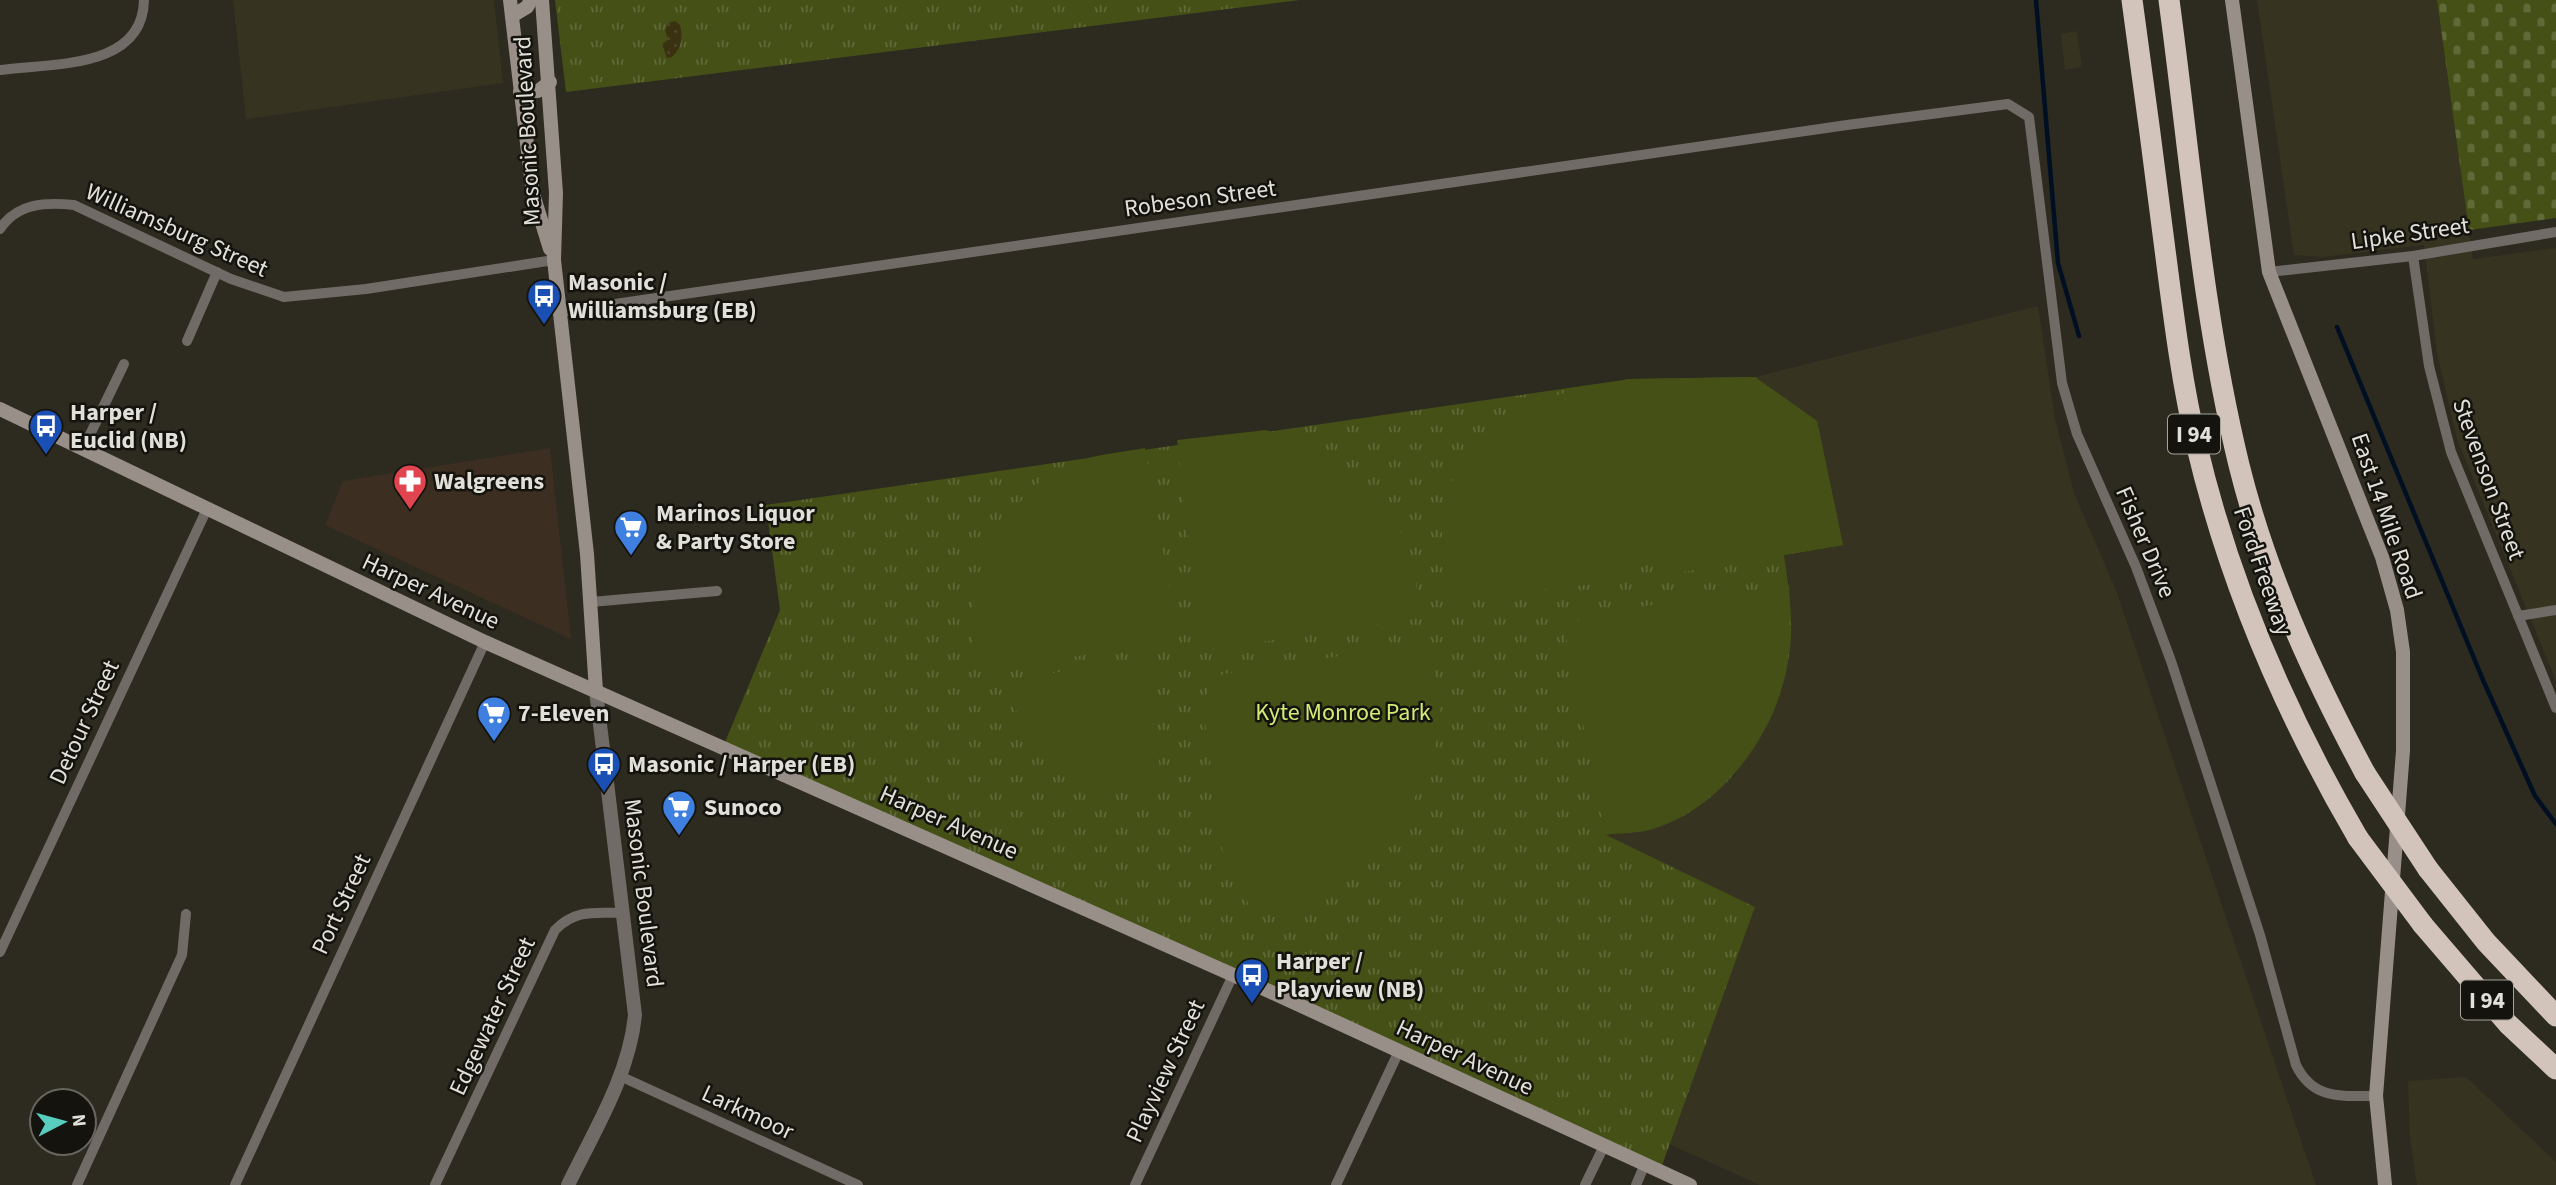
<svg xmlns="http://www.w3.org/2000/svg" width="2556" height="1185" viewBox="0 0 2556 1185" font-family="'Source Sans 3',sans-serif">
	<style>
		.commercial { fill: #3c2f21 }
		.built { fill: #373321 }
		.grass { fill: url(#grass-tufts) }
		.sand { fill: url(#sand-dots) }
		.cemetery { fill: url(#cemetery-stones) }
		.pitch { fill: #455017 }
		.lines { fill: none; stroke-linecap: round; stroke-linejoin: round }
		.stream { stroke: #010f22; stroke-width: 4.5 }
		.minor { stroke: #706b67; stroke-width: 10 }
		.tertiary { stroke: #706b67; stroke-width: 14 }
		.secondary { stroke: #988f89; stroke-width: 14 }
		.motorway { stroke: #d2c4ba; stroke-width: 21 }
		.motorway-bridge { stroke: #d2c4ba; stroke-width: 21 }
		.labels { text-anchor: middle; stroke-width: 5; stroke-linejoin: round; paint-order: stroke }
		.shield { fill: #14130e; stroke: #a4a39c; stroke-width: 2 }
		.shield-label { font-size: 23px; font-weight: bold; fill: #e2e1d9 }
		.street-label { font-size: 24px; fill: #e2e1d9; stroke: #14130e }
		.poi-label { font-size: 24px; font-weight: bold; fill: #e2e1d9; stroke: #14130e; text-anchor: start }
		.park-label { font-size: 24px; fill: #d1eb75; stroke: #14130e }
	</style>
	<defs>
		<pattern id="grass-tufts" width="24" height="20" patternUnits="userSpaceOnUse" patternTransform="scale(1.75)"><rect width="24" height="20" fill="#455017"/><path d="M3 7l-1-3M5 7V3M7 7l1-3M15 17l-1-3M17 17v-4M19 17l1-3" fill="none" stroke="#606938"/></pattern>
		<pattern id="sand-dots" width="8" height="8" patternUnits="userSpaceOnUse" patternTransform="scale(1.75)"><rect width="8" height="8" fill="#3a3111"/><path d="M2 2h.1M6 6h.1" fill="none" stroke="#4d4528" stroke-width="1.8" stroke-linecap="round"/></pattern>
		<pattern id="cemetery-stones" width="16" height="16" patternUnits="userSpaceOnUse" patternTransform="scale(1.75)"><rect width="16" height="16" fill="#455017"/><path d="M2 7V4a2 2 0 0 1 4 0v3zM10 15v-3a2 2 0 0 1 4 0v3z" fill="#606938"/></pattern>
	</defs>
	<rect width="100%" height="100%" fill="#2d2a1f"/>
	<path class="commercial" d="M550,448l21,191 -246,-114 18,-44z"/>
	<g class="built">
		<path d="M233,0h261l9,83 -257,36z"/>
		<path d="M2257,0h180l36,259 83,-11v433l-99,-242 -20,-86 -13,-108 -101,12 -29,-2z"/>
		<path d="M2077,31l5,36 -17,3 -4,-36z"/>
		<path d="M2038,306l17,113 19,74 42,97 200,595h-556l-91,-41 86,-237 -150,-72 44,-5 84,-53 27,-41 22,-47 7,-104 -5,-30 33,-134 -62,-44z"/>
		<path d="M2466,1077l90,85v23h-139l-7,-46 -2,-58z"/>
	</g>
	<g class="grass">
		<path d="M555,0h745l-734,92z"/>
		<path d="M1755,377l62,44 26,124 -59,10c4,26 8,53 7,80 -3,81 -61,173 -142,195 -14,4 -29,2 -43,5l149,72 -95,264 -937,-424 57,-137 -14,-105 864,-126z"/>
	</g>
	<path class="sand" d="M675,21l5,4c3,12 2,23 -8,32l-5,1 -5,-14 6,-4 -3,-10 3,-7z"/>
	<path class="cemetery" d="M2437,0h119v218l-87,12z"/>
	<g class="pitch">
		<path d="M1755,377l62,44 26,124 -178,30 -19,-15 -14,20 -186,20 -6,-53 10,-63 30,-39 47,-40 53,-17 50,-9z"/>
		<path d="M1266,430c102,32 143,80 155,188l-195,29 -27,-20 -22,-187z"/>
		<path d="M1145,448l30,172 -12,21 -172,30c-5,-7 -15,-18 -17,-26 -12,-61 33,-150 88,-178 26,-12 55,-14 83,-19z"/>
		<path d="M1789,585c1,35 2,68 -7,102 -15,59 -73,128 -134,143 -14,3 -29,3 -43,5l-40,-202 19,-18z"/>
		<path d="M1425,643c5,16 11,34 14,51 12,75 -64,183 -132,209 -16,6 -36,7 -53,11l-31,-58 -21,-156 21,-26z"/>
		<path d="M1138,659l11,9 13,123 -28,3 -27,-4 -29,-11 -38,-24 -29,-54v-21z"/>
	</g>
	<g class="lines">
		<g class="stream">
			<path d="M2036,0l22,263 21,73"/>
			<path d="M2337,327l146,353 52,116 21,28"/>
		</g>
		<g class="minor">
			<path d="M0,70c51,-7 143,0 144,-70"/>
			<path d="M0,229c17,-26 46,-27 74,-24l157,74 53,18 82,-8 188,-29"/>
			<path d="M2413,256l16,110 22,86 105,256"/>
			<path d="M2269,272l144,-16 143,-24"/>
			<path d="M560,312l1287,-187 161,-21 21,13 33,266 15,51 59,133 35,94 89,274 36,130c17,35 45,31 80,31"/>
			<path d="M187,341l30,-69"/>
			<path d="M83,449l41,-85"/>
			<path d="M591,602l126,-11"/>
			<path d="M2518,616l38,-6"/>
			<path d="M0,952l206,-441"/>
			<path d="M620,1076l238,109"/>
			<path d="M77,1185l105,-230 4,-41"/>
			<path d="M235,1185l250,-543"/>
			<path d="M435,1185l120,-255c21,-21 40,-17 68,-17"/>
			<path d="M1135,1185l98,-210"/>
			<path d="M1336,1185l63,-134"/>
			<path d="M1585,1185l19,-39"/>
			<path d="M1636,1185l9,-21"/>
		</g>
		<path class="tertiary" d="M568,1185c26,-54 61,-109 67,-170l-39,-324"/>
		<g class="secondary">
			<path d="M510,0l23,194 17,55"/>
			<path d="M542,0l14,193 -2,67 33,294 9,137"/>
			<path d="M2232,0l37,272 113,285 15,53 6,42v99l-27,345 9,89"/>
			<path d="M512,16l15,-9 4,-7"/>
			<path d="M520,92l18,-1 12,-9"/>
			<path d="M0,409l485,233 773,344 432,199"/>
		</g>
		<g class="motorway">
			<path d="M2132,0c11,81 22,161 32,242 9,69 17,138 33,205 33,139 89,268 161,391"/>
			<path d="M2169,0c21,155 33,313 70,465 27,109 73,209 126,308"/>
			<path d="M2428,869l58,73 70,74"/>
			<path d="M2423,925l85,99 48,45"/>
		</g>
		<g class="motorway-bridge">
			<path d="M2365,773l63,96"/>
			<path d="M2358,838l65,87"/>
		</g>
	</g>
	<defs>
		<g id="bus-pin" transform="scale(1.75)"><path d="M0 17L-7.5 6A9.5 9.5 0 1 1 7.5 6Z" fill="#1a4fb4" stroke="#14130e"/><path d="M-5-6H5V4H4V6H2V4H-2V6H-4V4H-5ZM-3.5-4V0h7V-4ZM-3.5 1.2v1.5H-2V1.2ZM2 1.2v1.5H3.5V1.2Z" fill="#fff"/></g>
		<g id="pharmacy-pin" transform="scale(1.75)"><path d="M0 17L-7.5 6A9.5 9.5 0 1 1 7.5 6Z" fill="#e0444e" stroke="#14130e"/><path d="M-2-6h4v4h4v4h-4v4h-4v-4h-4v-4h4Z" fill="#fff"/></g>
		<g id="supermarket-pin" transform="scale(1.75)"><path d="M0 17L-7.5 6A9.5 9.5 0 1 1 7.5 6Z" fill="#3f7fe0" stroke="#14130e"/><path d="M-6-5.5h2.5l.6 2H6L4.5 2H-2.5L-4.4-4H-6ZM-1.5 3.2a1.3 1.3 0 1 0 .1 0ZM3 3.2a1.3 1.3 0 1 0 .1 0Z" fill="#fff"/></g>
	</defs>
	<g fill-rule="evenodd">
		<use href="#bus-pin" x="544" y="296"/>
		<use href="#bus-pin" x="46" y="426"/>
		<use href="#pharmacy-pin" x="410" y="481"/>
		<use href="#supermarket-pin" x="631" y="527"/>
		<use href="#supermarket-pin" x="494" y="713"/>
		<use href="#bus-pin" x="604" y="764"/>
		<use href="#supermarket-pin" x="679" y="807"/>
		<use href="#bus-pin" x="1252" y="975"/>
	</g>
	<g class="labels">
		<g class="shield">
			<rect x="2168" y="414.5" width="52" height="39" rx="5"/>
			<rect x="2461" y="980.5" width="52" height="39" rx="5"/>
		</g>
		<g class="shield-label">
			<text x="2194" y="442">I 94</text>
			<text x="2487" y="1008">I 94</text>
		</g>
		<g class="street-label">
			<text transform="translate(527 131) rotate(-93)" y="8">Masonic Boulevard</text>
			<text transform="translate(1200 198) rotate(-8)" y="8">Robeson Street</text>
			<text transform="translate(177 230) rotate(24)" y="8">Williamsburg Street</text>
			<text transform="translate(2410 233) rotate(-8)" y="8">Lipke Street</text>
			<text transform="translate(2489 479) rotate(70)" y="8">Stevenson Street</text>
			<text transform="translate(2387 516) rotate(71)" y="8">East 14 Mile Road</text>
			<text transform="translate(2146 542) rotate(67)" y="8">Fisher Drive</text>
			<text transform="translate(2263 571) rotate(71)" y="8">Ford Freeway</text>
			<text transform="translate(431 591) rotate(25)" y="8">Harper Avenue</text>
			<text transform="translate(84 722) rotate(-65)" y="8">Detour Street</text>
			<text transform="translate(949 822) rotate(24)" y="8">Harper Avenue</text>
			<text transform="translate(644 893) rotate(83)" y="8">Masonic Boulevard</text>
			<text transform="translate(341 904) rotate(-65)" y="8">Port Street</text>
			<text transform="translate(492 1016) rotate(-65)" y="8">Edgewater Street</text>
			<text transform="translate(1465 1057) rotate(25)" y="8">Harper Avenue</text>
			<text transform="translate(1165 1071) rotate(-65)" y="8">Playview Street</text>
			<text transform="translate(748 1112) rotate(25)" y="8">Larkmoor</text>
		</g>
		<g class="poi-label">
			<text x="568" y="290">Masonic /<tspan x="568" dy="28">Williamsburg (EB)</tspan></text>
			<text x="70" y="420">Harper /<tspan x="70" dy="28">Euclid (NB)</tspan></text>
			<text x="434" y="489">Walgreens</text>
			<text x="656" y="521">Marinos Liquor<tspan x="656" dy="28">&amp; Party Store</tspan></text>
			<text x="518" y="721">7-Eleven</text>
			<text x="628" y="772">Masonic / Harper (EB)</text>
			<text x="704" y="815">Sunoco</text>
			<text x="1276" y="969">Harper /<tspan x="1276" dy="28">Playview (NB)</tspan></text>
		</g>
		<g class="park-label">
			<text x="1343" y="720">Kyte Monroe Park</text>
		</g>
	</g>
	<g transform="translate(63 1122) rotate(84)"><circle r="33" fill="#14130e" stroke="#66655f" stroke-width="2"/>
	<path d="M0-5L12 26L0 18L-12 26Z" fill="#58cec0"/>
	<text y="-10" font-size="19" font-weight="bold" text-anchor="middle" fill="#e2e1d9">N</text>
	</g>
</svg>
